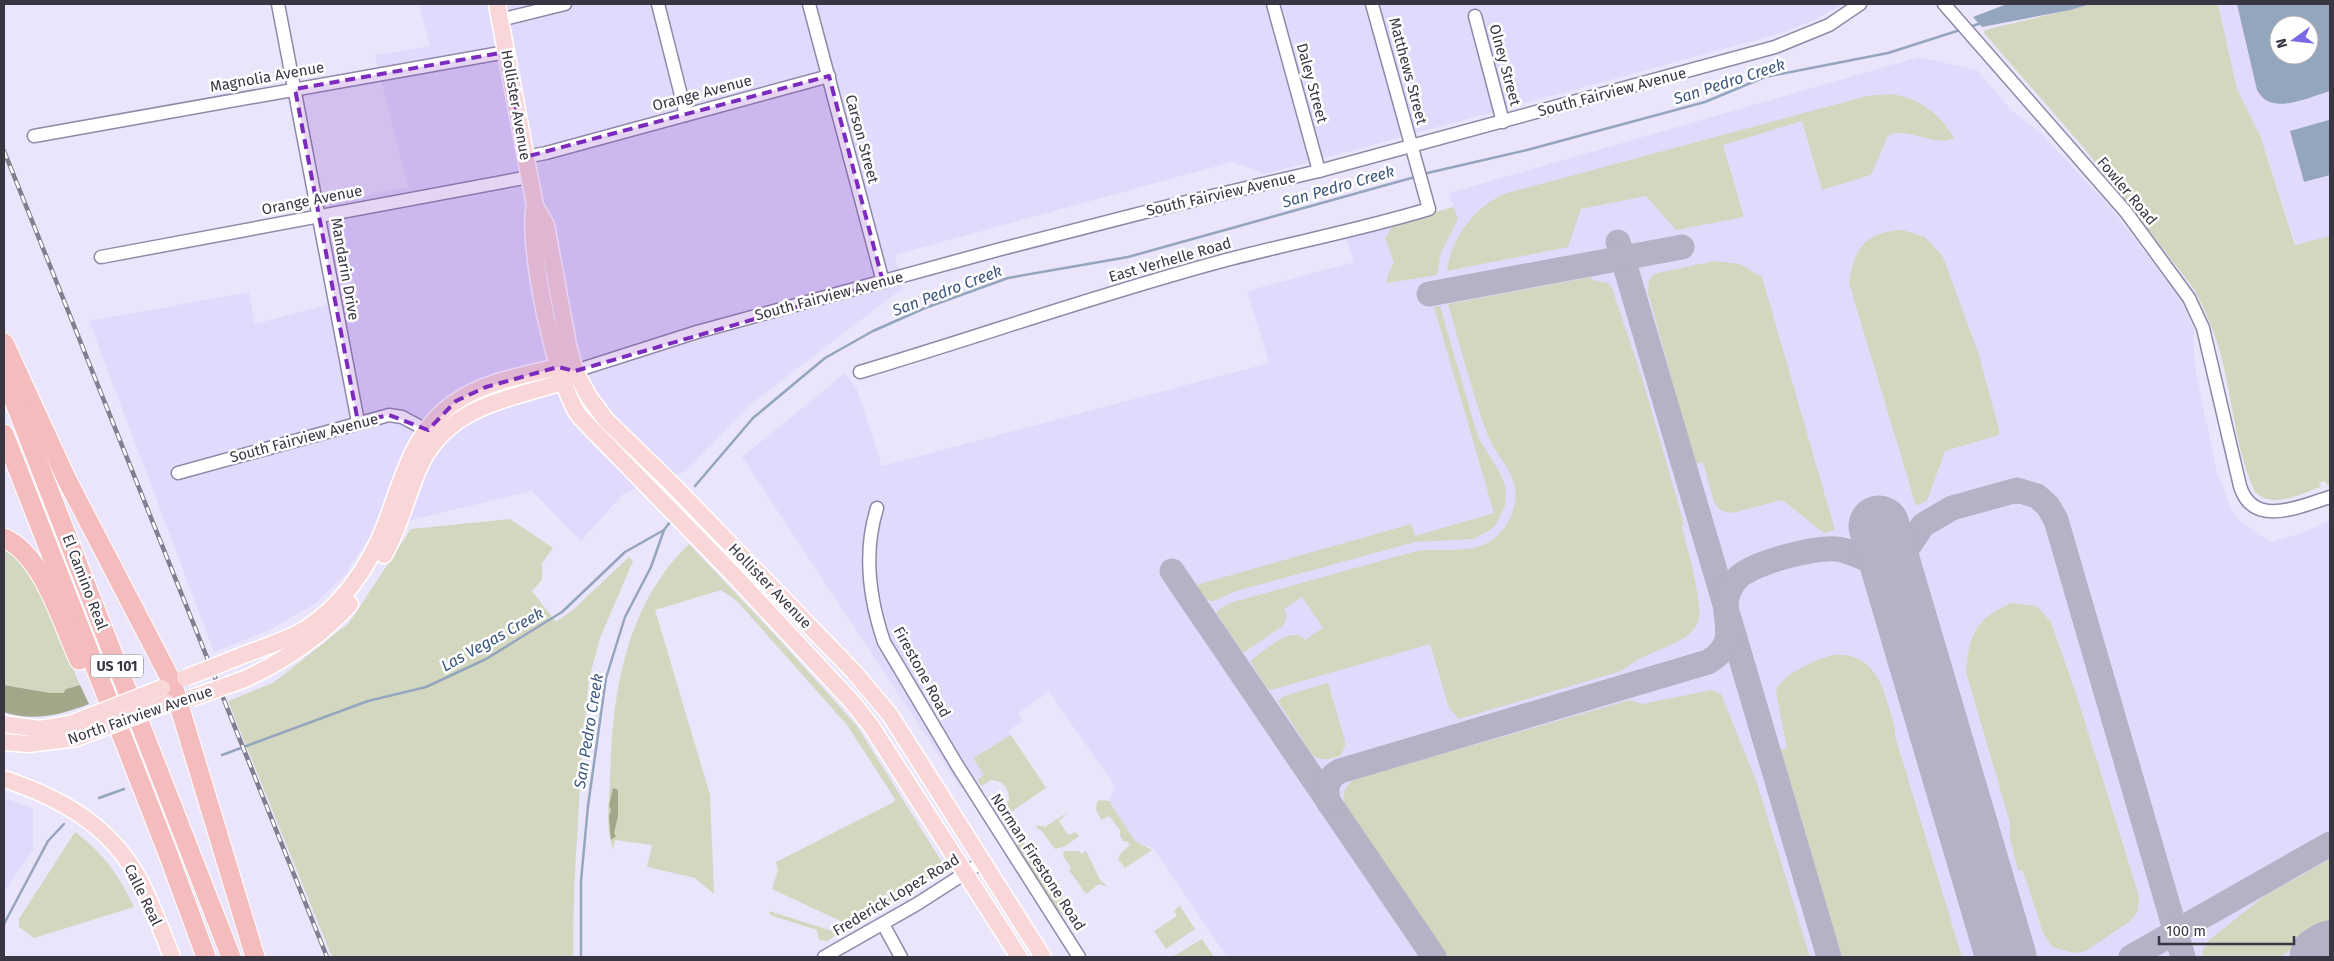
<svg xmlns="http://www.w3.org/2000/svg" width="2334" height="961" viewBox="0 0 2334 961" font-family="'Fira Sans',sans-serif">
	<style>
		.built { fill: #e2dafc; fill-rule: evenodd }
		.green { fill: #d3d7bf }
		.forest { fill: #a3a78a }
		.water { fill: #94a5be; fill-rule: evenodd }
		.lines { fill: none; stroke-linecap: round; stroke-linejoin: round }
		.stream { stroke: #94a5be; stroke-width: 2.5 }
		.taxiway { stroke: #b6b1c5; stroke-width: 25 }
		.runway { stroke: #b6b1c5; stroke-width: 61 }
		.minor-casing { stroke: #9088a8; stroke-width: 15 }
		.major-casing { stroke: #fff; stroke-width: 19 }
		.highway-casing { stroke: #fff; stroke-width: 21 }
		.minor { stroke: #fff; stroke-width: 12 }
		.major { stroke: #f9d7d8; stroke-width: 16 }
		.highway { stroke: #f5bcbe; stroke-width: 19 }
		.rail-casing { stroke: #827d8f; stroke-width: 4.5 }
		.rail { stroke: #fff; stroke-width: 2.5; stroke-dasharray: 8; stroke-linecap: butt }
		.major-bridge-casing { stroke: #fff; stroke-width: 19; stroke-linecap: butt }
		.major-bridge { stroke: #f9d7d8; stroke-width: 16 }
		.marked { fill: #7b2cbf; fill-opacity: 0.2; stroke: #7b2cbf; stroke-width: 4; stroke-dasharray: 10 6; stroke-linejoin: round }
		.labels { text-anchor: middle; stroke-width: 5; stroke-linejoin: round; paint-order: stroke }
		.shield { fill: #fff; stroke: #74727b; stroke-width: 1 }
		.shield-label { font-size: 14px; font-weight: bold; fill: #393543 }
		.street-label { font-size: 15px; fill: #393543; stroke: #fff }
		.water-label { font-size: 16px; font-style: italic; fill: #3d587e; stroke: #fff }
	</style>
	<rect width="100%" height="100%" fill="#eae5fb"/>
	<g class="built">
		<path d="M419,4h1424l-27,15 -34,14 -516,141 -34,-12 -337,93 8,33 -152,116 -65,67 -62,22 -43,48 -49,-50 -124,30 -30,-3 -7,18 -27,40 -29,28 -48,27 -53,21 -125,-331 160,-29 6,32 104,-28 -31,-94 80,-15 -33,-132 55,-9z"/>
		<path d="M2218,4h112v232l-34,9 -35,-107 -24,-49zM2279,25h30v30h-30z"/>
		<path d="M1919,57l58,13 34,40 30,23 70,75 70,92 13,30v28l4,24 19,90 12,32 9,15 33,23 31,-9 28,-13v437h-1103l-73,-108 -19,-8 -26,-40 6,-15 -66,-94 -31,21 5,8 -15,10 3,4 -37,23 10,17 -23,14 -219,-332 103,-84 12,16 25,77 387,-103 -22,-72 107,-29 -8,-23 107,-32 -4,-14z"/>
		<path d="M4,798l29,10v42l-29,42z"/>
	</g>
	<g class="green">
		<path d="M2093,4h125l19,85 24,49 34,107 35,-9v249h-3l-2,-4 -6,2 2,4c-20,6 -48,23 -66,5 -19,-41 -22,-89 -33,-132 -6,-25 -16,-48 -28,-71l-110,-141 -100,-115 1,-3z"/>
		<path d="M1890,94c29,3 50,20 64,44 -19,9 -43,-9 -63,-4l-4,4 -16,37 -49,15 -20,-69 -79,24 21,72 -68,13 -30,-34 -65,13 -13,38 -121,24c5,-35 26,-62 57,-77l363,-98z"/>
		<path d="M1453,207l5,12 -17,34 -4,22 -50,8v-6l7,-15 -9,-24 9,-14z"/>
		<path d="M1902,230l23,7 18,20 35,95 21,77v6l-54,16 -18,50 -11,5 -67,-223c5,-35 17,-51 53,-53z"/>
		<path d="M1714,261l26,3 22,13 73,253 -11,3 -42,-33 -50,13 -12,-3 -6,-8 -11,-40 -8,2 -47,-171 1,-13 5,-6z"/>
		<path d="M1591,277l1,3 16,3 4,5 30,90 41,142 -1,8c5,20 22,76 16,94 -5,18 -42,28 -57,36 -8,4 -14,10 -23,14l-159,47 -10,-11 -19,-64 -159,46 -5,-3 -16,-26c13,-9 42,-38 55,-21l18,-12 -21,-31 -18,12 3,7 -4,10 -40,27 -27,-40 5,-5 12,-6 180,-50c25,-6 57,4 79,-12 16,-11 26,-34 23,-53 -4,-20 -20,-33 -27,-51 -16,-43 -27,-88 -40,-132z"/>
		<path d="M1440,306l38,131 22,36 6,15 -1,18 -9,18 -7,7 -16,8 -58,3 -179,49 -24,11 -7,-4 -9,-13 215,-61 4,12 79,-23 -60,-206z"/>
		<path d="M510,519l43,29 -11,15v17l-10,11 24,31 18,-13 55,-52 4,4 -33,77 -11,41 -7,72 -8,138 -1,68h-241l-104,-256 45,-18 76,-60 62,-94z"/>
		<path d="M689,544l88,93 80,89 86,138 -2,6 -4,3 -86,53 -79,-37 6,-19 -2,-8 118,-60 1,-3 -48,-74 -110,-124 -16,-11 -66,20 55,185 4,99 -19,-16 -48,-11 5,-22 -37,-5 -2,9c-8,-21 -4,-44 -3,-67 2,-86 14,-175 79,-238z"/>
		<path d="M4,548c32,12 62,104 76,137l-14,4 -3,4h-13l-46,-8z"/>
		<path d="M2012,603l25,3 14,16 28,81 60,193 -1,15 -9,11 -43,29 -13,2 -21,-6 -9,-14 -20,-62 -5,-1 -8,-31v-16l-44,-151c3,-38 10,-54 46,-69z"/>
		<path d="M1832,655c47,-4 53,39 63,74v7l67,221h-120l-61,-207 6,-2 -11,-56c3,-17 40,-32 56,-37z"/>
		<path d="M1328,683l17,57v7l-5,9c-10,3 -19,6 -28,-1l-34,-54 6,-5z"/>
		<path d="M1712,690l9,4 36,89 53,174h-366l-94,-139c-7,-16 -12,-27 5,-39l275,-79 12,4z"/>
		<path d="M1011,735l35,53 -35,24 4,9 -5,7 -4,-1c-9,-10 -1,-16 3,-27 0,-12 -5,-19 -18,-20l-10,6 -4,-6 7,-5 -11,-17z"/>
		<path d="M1100,800l9,1 26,40 17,9 -27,18 -7,-9 3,-6 9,-8 -3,-4 -3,1 -4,-6v-6l-11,-14 -8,4 -5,-11 1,-7z"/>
		<path d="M1068,812l-9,9 9,14 8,-3 3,4 -13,10 -11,3 -14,-19 -4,-1v-4l8,2z"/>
		<path d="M75,832c29,22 43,42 59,75l-100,31 -15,-11v-8z"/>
		<path d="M1024,836l-1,6 49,69 -7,6 -14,-12 -35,-58 2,-8z"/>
		<path d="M1064,851h15l2,3 5,-3 14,29 8,7 -9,-3 -13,10 -17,-24 2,-2 -8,-12z"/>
		<path d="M2330,859v69l-51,29h-75l-2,-6 6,-10 55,-44z"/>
		<path d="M1180,906l15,23 -29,20 -12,-18 23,-15 -3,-5z"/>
		<path d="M769,911l70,22 -12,8 -8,-1 -2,-10 -47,-15z"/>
		<path d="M1202,939l12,18h-42z"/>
	</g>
	<g class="forest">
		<path d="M4,685l46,8h13l3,-4 14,-4 9,19c-29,11 -56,18 -85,8z"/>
		<path d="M613,788l5,2v26l-4,17 2,3 -5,4 -2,-24 2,-6 -2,-4z"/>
	</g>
	<g class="water">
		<path d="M2007,4h84l-21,6 -88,17 -9,-10z"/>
		<path d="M2237,4h93v87c-22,6 -59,26 -73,-1zM2279,25h30v30h-30z"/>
		<path d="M2329,120l1,55 -26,7 -14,-51z"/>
	</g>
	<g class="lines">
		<g class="stream">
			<path d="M1970,27l11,-4"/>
			<path d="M1423,174l104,-24 178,-48 60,-25 123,-24 72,-23"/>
			<path d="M695,486l58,-68 72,-60 48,-27 52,-23 83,-30 120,-21 287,-80"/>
			<path d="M222,755l146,-54 58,-14 60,-28 76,-47 63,-60 39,-22"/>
			<path d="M99,798l25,-9"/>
			<path d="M4,924l44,-83 16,-17"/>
			<path d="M581,957v-76l7,-75 18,-128 19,-61 26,-50 13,-37 6,-8"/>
		</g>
		<g class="taxiway">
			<path d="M1618,242l211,715"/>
			<path d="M1429,294l253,-47"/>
			<path d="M1172,571l262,386"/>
			<path d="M1329,803c-4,-13 -3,-25 11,-32l368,-109c35,-21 11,-43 20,-68 3,-8 9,-17 16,-21 18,-12 71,-26 92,-24 19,2 39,15 56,22l31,-46 29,-17 65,-18 20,6 11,10 8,14 127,437"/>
			<path d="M2003,949l9,8"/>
			<path d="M2131,957l199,-113"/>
		</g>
		<g class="runway">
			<path d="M1879,526l127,431"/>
			<path d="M2320,957l10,-6"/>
		</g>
		<g class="minor-casing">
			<g id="minor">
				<path d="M278,4l80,418"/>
				<path d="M658,4l28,111"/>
				<path d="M809,4l74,278"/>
				<path d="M1273,4l46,167"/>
				<path d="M1944,4l182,208 63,86 14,30 37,158c13,43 60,20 90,11"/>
				<path d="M1475,16l28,106"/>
				<path d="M500,20l65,-16"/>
				<path d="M34,136l472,-84"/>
				<path d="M525,157l21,-4 283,-77"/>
				<path d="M101,257l428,-80"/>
				<path d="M575,371l122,-39 304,-83 164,-42 154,-36 456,-124 54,-22 31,-21"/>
				<path d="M860,372c124,-37 245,-80 370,-113 66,-17 133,-30 199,-50l-57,-205"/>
				<path d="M178,473l211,-58 13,2 32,17"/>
				<path d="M877,508c-14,45 -8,90 7,134l73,123 122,192"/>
				<path d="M883,924l18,33"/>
				<path d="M824,957l93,-53 67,-43"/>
			</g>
		</g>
		<g class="major-casing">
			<g id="major">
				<path d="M497,4l38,202c-9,36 21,183 46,212l150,154 122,131 18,23 148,231"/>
				<path d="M535,206l11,19 22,120 7,26 14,26 17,23 63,61 185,191 36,43 153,242"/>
				<path d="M384,555c16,-29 22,-56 34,-85 28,-64 86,-69 144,-88l8,-7"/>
				<path d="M236,658c21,-9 44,-15 64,-26 40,-23 70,-66 86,-109 16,-43 27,-92 68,-120 29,-21 70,-28 104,-36l10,2"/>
				<path d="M245,679c41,-19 75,-42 105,-75"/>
				<path d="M4,724l35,5 31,-5"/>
				<path d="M4,742l24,2 48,-6"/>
				<path d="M4,779c57,19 108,47 137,104 12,24 21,49 31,74"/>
			</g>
		</g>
		<g class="highway-casing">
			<g id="highway">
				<path d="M4,343l63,137 105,202 83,275"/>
				<path d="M4,375l227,582"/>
				<path d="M4,434l163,417 39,106"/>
				<path d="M4,538c39,17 58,85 75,122"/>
			</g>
		</g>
		<use href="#minor" class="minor"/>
		<use href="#major" class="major"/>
		<use href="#highway" class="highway"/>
		<g class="rail-casing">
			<path id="rail" d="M4,151l323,806"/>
		</g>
		<use href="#rail" class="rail"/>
		<g class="major-bridge-casing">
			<g id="major-bridge">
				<path d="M185,678l51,-20"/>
				<path d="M192,698l53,-19"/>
				<path d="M70,724l92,-36"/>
				<path d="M76,738l92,-35"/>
			</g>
		</g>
		<use href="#major-bridge" class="major-bridge"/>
	</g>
	<path class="marked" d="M506,52l19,105 304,-81 54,206 -308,89 -17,-4 -72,20 -30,14 -28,29 -39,-15 -31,7 -63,-333z"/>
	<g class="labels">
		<rect class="shield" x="91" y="654.5" width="52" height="23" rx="4"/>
		<g class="shield-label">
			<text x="117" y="671">US 101</text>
		</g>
		<g class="street-label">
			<text transform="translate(1505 65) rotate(75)" y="5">Olney Street</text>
			<text transform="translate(1408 71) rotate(75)" y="5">Matthews Street</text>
			<text transform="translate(267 77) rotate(-10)" y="5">Magnolia Avenue</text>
			<text transform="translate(1312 83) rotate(75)" y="5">Daley Street</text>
			<text transform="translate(1612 92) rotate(-15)" y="5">South Fairview Avenue</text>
			<text transform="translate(702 93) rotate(-15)" y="5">Orange Avenue</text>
			<text transform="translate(516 105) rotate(80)" y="5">Hollister Avenue</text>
			<text transform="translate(862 139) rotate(75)" y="5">Carson Street</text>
			<text transform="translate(2127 191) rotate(50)" y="5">Fowler Road</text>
			<text transform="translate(1221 194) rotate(-13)" y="5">South Fairview Avenue</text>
			<text transform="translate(312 200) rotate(-11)" y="5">Orange Avenue</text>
			<text transform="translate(1170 260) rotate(-16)" y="5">East Verhelle Road</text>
			<text transform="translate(345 269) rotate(80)" y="5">Mandarin Drive</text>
			<text transform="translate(829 296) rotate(-15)" y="5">South Fairview Avenue</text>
			<text transform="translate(304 438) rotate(-15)" y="5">South Fairview Avenue</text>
			<text transform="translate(85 582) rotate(69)" y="5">El Camino Real</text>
			<text transform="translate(770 586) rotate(46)" y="5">Hollister Avenue</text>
			<text transform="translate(922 672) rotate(61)" y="5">Firestone Road</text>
			<text transform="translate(140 715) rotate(-19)" y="5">North Fairview Avenue</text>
			<text transform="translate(1038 862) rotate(57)" y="5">Norman Firestone Road</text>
			<text transform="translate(143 895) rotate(64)" y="5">Calle Real</text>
			<text transform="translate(896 895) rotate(-31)" y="5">Frederick Lopez Road</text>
		</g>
		<g class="water-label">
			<text transform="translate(1729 81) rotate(-18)" y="6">San Pedro Creek</text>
			<text transform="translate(1338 186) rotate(-16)" y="6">San Pedro Creek</text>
			<text transform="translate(947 290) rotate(-21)" y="6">San Pedro Creek</text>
			<text transform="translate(492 639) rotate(-29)" y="6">Las Vegas Creek</text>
			<text transform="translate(588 731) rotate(-81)" y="6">San Pedro Creek</text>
		</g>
	</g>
	<rect width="2334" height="961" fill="none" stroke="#393543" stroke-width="10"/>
	<g transform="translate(2294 40) rotate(255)"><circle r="24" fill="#ffffff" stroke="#b0aeb4"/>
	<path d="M0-4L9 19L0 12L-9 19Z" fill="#7969e5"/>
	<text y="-8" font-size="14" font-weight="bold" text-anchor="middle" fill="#393543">N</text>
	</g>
	<path d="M2159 936v8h135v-8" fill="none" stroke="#393543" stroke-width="2.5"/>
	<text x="2166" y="936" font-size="15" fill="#393543" stroke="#ffffff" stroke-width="4" paint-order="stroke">100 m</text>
</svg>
